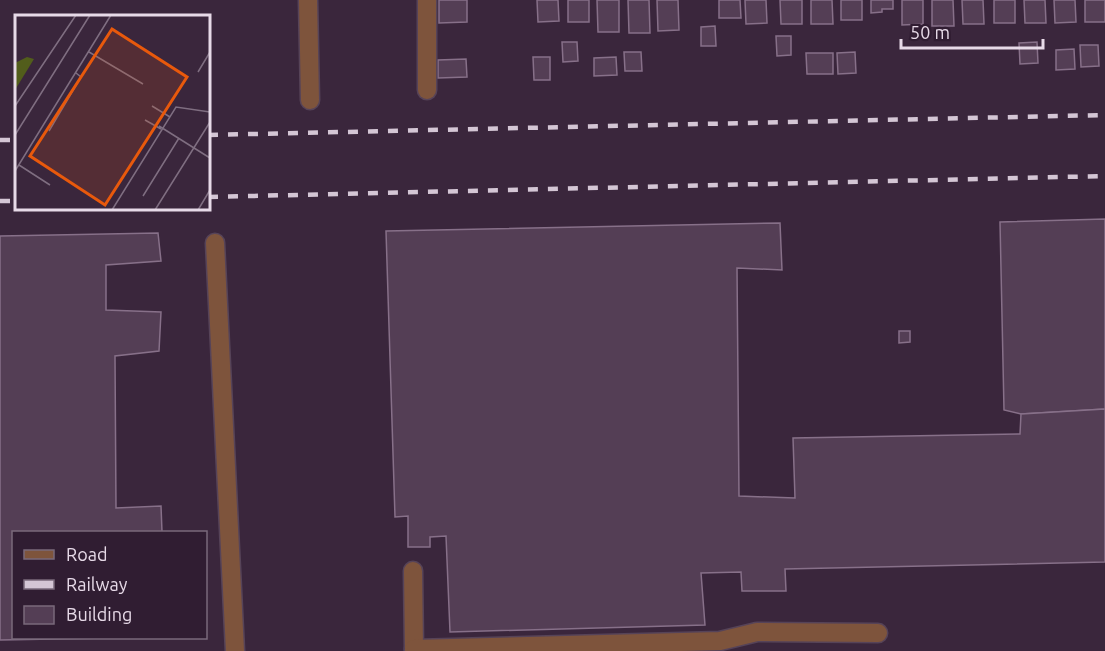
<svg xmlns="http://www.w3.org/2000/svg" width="1105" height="651" viewBox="0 0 1105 651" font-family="Ubuntu,sans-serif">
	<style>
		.building { fill: #543e55; stroke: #877089; stroke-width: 1.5 }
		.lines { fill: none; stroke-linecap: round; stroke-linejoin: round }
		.minor-casing { stroke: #564358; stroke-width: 21 }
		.minor { stroke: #7e543c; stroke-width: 18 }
		.rail { stroke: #d4c6d5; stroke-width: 4.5; stroke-dasharray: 10 10; stroke-linecap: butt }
		.inset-road { fill: none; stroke: #7f6e81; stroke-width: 1.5 }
		.view { fill: #e8590c; fill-opacity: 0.15; stroke: #e8590c; stroke-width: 3 }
		.inset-edge { fill: none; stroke: #e7dae8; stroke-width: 3 }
	</style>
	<rect width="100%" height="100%" fill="#3a263c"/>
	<g class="building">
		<path d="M439,0h28v22l-28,1z"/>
		<path d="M537,0h21l1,21 -21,1z"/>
		<rect x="568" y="0" width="21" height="22"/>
		<path d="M597,0h22v32h-21z"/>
		<path d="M628,0h21l1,33h-21z"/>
		<path d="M657,0h21l1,30 -21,1z"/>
		<path d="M719,0h21l1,18h-22z"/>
		<path d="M745,0h21l1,23 -21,1z"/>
		<path d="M780,0h22v24h-21z"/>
		<path d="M811,0h21l1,24h-22z"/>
		<rect x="841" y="0" width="21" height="20"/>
		<path d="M871,0h22v9h-11v3l-11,1z"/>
		<path d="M902,0h21v24l-21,1z"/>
		<path d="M932,0h21l1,26h-22z"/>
		<path d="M962,0h21l1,24h-21z"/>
		<rect x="994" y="0" width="21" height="23"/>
		<path d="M1024,0h21l1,23h-21z"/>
		<path d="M1054,0h21l1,22 -21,1z"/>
		<rect x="1085" y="0" width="20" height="22"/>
		<path d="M715,26l1,20h-15v-19z"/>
		<path d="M776,36h15v19l-14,1z"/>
		<path d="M562,42h15l1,19 -15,1z"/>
		<path d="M1037,42l1,21 -18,1 -1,-21z"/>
		<path d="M1080,45h18l1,21 -18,1z"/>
		<path d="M1074,49l1,20 -19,1v-20z"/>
		<path d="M624,52h17l1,19h-17z"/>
		<path d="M855,52l1,21 -18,1 -1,-21z"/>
		<path d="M806,53h27v21h-26z"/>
		<path d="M533,57h17v23h-16z"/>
		<path d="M616,57l1,18 -23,1v-18z"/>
		<path d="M466,59l1,18 -29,1v-18z"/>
		<path d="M1105,219v190l-84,5 -17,-4 -4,-188z"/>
		<path d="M780,223l2,47 -45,-2 2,228 56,2 -2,-60 227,-4 1,-20 84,-5v153l-320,7 1,22h-44l-1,-19 -40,1 4,52 -255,7 -4,-96 -16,1v10h-22v-31l-13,1 -9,-286z"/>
		<path d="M158,233l3,28 -55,4v45l55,2 -2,39 -44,5 1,152 45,-2 1,26h-148v106h94l-108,2v-404z"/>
		<path d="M899,331h11v11l-11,1z"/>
	</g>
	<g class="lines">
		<g class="minor-casing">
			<g id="minor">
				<path d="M308,0l2,100"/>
				<path d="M427,0v90"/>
				<path d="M215,243l20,408"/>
				<path d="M413,571l1,78"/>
				<path d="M415,651l-1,-2 306,-8 37,-9 121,1"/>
			</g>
		</g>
		<use href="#minor" class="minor"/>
		<g class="rail">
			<path d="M208,135l897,-20"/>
			<path d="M0,140h16"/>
			<path d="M208,197l897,-21"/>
			<path d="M0,201h16"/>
		</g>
	</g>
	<g transform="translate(15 15)">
		<rect width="195" height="195" fill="#3a263c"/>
		<path d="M12,42l7,2 -19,31v-27z" fill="#525d1b"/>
		<path class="inset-road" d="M74,37l54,32M183,57l12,-20M0,91l61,-91M137,91l18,11M130,105l16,9M144,111l51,32M34,116l32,-54 -5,-4M0,120l75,-120M4,150l31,20M0,156l96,-156M128,181l36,-58M97,195l64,-103 34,5M140,195l55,-88M183,195l12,-20"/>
		<path class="view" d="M97,14l75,48 -82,128 -75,-49z"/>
		<rect width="195" height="195" class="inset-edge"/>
	</g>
	<rect x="12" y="531" width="195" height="108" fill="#301d32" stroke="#79697b" stroke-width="1.5"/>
	<rect x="24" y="550" width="30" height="9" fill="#7e543c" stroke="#79697b" stroke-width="1.5"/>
	<text x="66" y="561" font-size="18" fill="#e7dae8">Road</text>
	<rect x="24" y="580" width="30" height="9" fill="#d4c6d5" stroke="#79697b" stroke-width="1.5"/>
	<text x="66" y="591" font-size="18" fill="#e7dae8">Railway</text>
	<rect x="24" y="606" width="30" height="18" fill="#543e55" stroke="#79697b" stroke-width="1.5"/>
	<text x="66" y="621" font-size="18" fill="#e7dae8">Building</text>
	<path d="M901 39v9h142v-9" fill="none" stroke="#e7dae8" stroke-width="3"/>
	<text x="910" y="39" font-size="18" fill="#e7dae8" stroke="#301d32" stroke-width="4.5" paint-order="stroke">50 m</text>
</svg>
